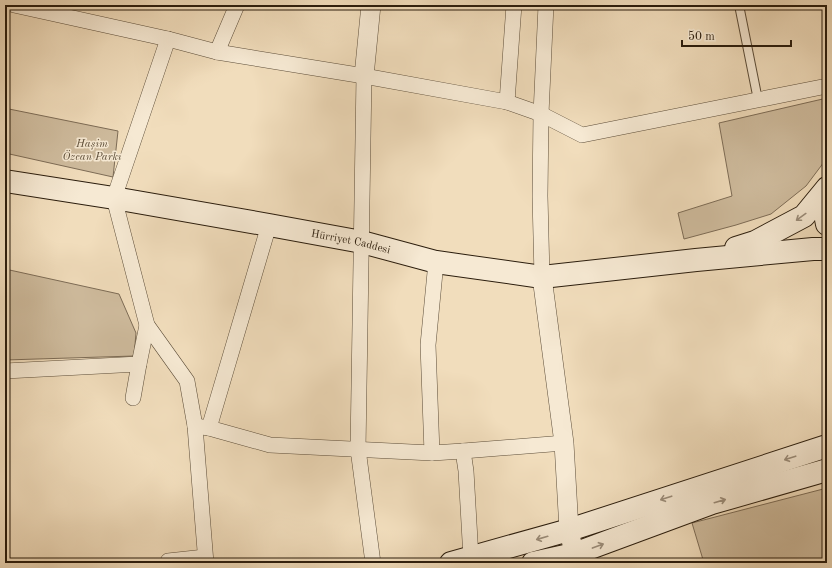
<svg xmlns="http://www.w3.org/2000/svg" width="832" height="568" viewBox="0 0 832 568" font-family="'Old Standard TT',serif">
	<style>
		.green { fill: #cfbc9e; stroke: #7d6c56 }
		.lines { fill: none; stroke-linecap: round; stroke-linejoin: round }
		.service-casing { stroke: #5c4d39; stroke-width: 10 }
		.minor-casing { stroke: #5c4d39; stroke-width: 16 }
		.tertiary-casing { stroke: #5c4d39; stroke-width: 20 }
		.secondary-casing { stroke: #2b1d0d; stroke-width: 24 }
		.service { stroke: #f6e9d3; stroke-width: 8 }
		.minor { stroke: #f6e9d3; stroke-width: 15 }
		.tertiary { stroke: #f6e9d3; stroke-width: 19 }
		.secondary { stroke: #f6e9d3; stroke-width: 22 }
		.oneway { stroke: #9b8d7a }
		.labels { text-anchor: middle; stroke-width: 3; stroke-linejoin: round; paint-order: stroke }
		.park-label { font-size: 11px; font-style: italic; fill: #5c4d38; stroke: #f6e9d3 }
		.street-label { font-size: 11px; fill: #2b1d0d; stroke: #f6e9d3 }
	</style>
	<rect width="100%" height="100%" fill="#f1ddbc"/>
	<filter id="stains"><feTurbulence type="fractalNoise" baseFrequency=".005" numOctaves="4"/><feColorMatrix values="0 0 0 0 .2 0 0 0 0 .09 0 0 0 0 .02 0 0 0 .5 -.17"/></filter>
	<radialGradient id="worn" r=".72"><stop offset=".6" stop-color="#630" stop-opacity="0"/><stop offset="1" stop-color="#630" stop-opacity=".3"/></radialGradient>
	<g class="green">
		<path d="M827,98v60l-21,28 -35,28 -35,11 -52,14 -6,-26 54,-17 -13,-73z"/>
		<path d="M9,109l109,22 -5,46 -108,-24v-30z"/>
		<path d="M5,269l114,25 17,39 -2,23 -129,4z"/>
		<path d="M827,488v75h-123l-12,-40z"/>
	</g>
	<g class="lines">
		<g class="service-casing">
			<path id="service" d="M739,5l19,95"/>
		</g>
		<g class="minor-casing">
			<g id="minor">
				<path d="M14,5l154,34 49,13 147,24 143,26 34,12 41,21 245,-49"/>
				<path d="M168,39l-54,159 33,127 40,56 8,45 11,137"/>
				<path d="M217,52l20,-47"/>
				<path d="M364,76l-6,373 15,114"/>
				<path d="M507,102l7,-97"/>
				<path d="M542,277l-2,-81 1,-82 5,-109"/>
				<path d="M5,371l134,-7 8,-39"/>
				<path d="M133,398l6,-34"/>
				<path d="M195,426l14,2 61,17 162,8 31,-2 101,-8"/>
				<path d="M209,428l60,-203"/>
				<path d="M463,451l3,20 5,87"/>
				<path d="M432,453l-4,-108 8,-83"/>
				<path d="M168,563v-2l37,-4"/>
			</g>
		</g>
		<g class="tertiary-casing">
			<g id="tertiary">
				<path d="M364,76l7,-71"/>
				<path d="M542,277l22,166 5,87 7,33"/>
			</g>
		</g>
		<g class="secondary-casing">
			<g id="secondary">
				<path id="s1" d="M5,181l109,17 155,27 93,17 74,20 106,15 154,-17 117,-11h14"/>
				<path d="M827,211l-1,8 1,5"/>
				<path d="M736,248l19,-6 49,-26 23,-28"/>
				<path d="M451,563l118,-33 258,-84"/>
				<path d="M533,563l41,-9 138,-51 115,-33"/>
			</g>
		</g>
		<use href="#service" class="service"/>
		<use href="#minor" class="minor"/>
		<use href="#tertiary" class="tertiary"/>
		<use href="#secondary" class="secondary"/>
	</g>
	<defs><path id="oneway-shaft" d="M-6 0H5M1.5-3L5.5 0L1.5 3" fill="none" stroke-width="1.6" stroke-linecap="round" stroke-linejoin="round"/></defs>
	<g class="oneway">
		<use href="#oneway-shaft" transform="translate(801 217) rotate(144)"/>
		<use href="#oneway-shaft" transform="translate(790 458) rotate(162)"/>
		<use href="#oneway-shaft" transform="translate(666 498) rotate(162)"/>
		<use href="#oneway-shaft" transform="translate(720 501) rotate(-16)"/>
		<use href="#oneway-shaft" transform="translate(542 538) rotate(164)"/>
		<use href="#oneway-shaft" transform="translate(598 546) rotate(-20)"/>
	</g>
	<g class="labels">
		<g class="park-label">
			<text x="92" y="147">Haşim<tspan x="92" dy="13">Özcan Parkı</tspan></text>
		</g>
		<g class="street-label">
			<text dy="4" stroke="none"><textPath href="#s1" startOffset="351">Hürriyet Caddesi</textPath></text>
		</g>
	</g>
	<rect width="832" height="568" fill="none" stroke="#f1ddbc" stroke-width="20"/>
	<rect x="6" y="6" width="820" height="556" fill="none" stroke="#2b1d0d" stroke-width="2"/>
	<rect x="10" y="10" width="812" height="548" fill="none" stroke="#2b1d0d"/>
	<path d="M682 40v6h109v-6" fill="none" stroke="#2b1d0d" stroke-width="2"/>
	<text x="688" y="40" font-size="12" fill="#2b1d0d" stroke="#f6e9d3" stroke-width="3" paint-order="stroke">50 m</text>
	<rect width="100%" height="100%" filter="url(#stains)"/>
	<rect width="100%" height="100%" fill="url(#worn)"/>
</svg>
